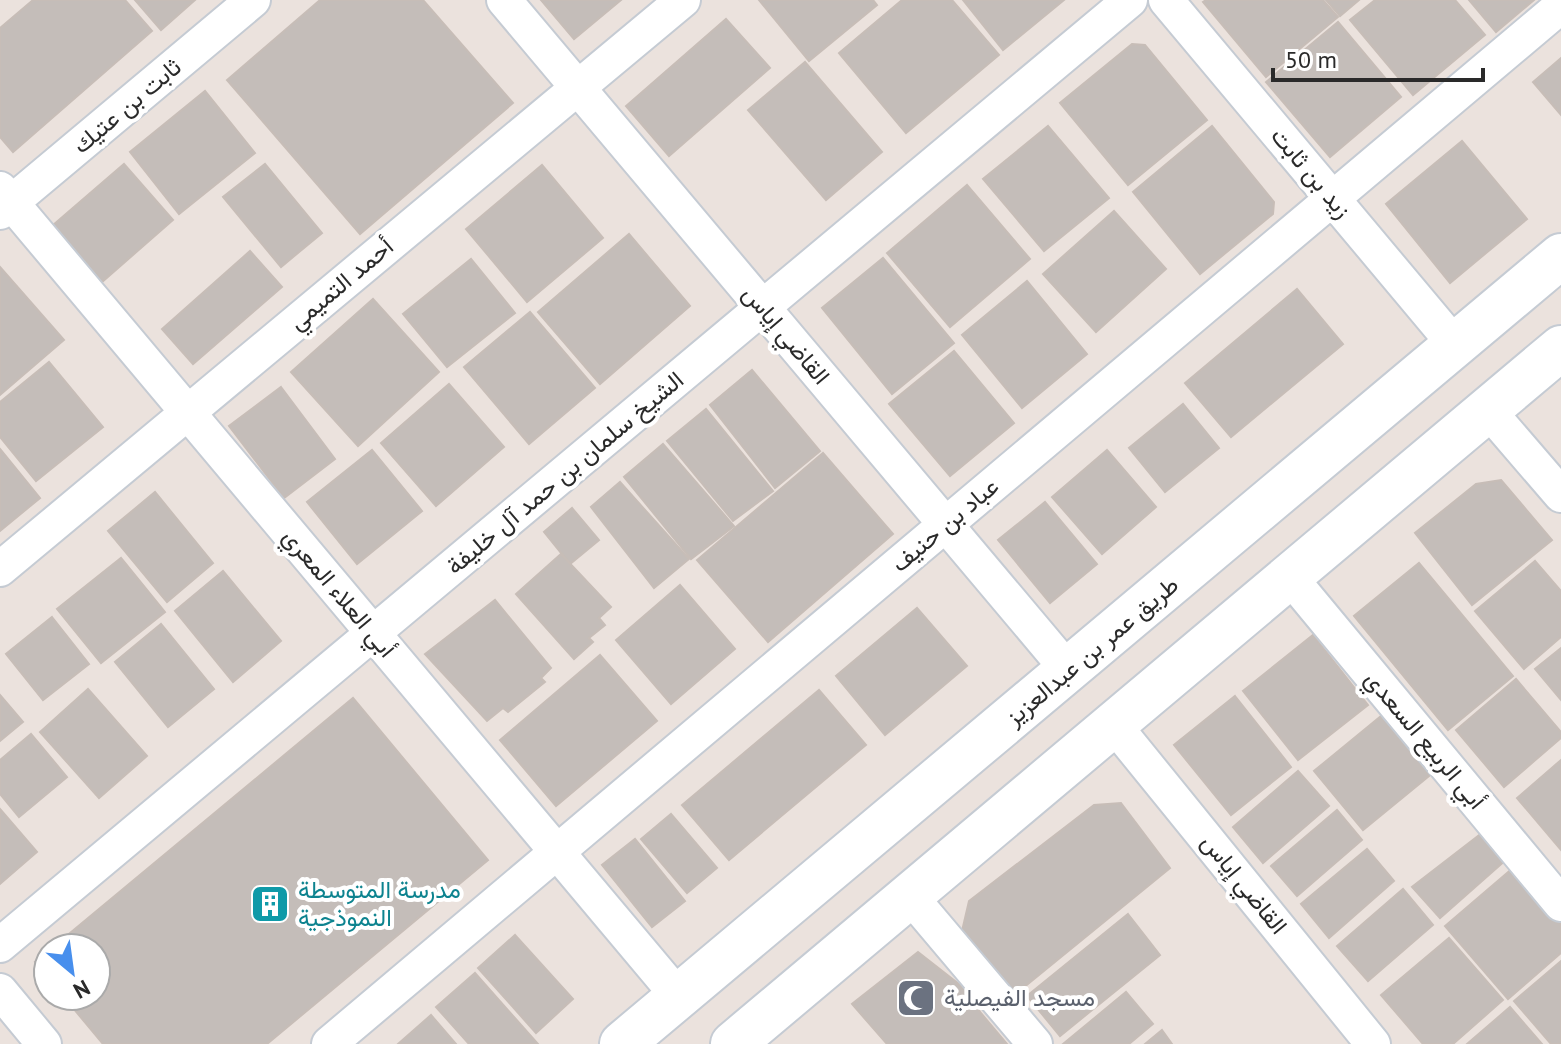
<svg xmlns="http://www.w3.org/2000/svg" width="1561" height="1044" viewBox="0 0 1561 1044" font-family="'PT Sans',Vazirmatn,sans-serif">
	<style>
		.building { fill: #c4bdb9; stroke: #c7bdb7; stroke-width: 2 }
		.lines { fill: none; stroke-linecap: round; stroke-linejoin: round }
		.street-casing { stroke: #c5cbd3; stroke-width: 38 }
		.secondary-casing { stroke: #c5cbd3; stroke-width: 48 }
		.street { stroke: #fff; stroke-width: 34 }
		.secondary { stroke: #fff; stroke-width: 44 }
		.labels { text-anchor: middle; stroke-width: 8; stroke-linejoin: round; paint-order: stroke }
		.street-label { font-size: 24px; fill: #2a2a2a; stroke: #fff }
		.culture-label { font-size: 24px; fill: #0d838f; stroke: #fff; text-anchor: start }
		.worship-label { font-size: 24px; fill: #5b616d; stroke: #fff; text-anchor: start }
	</style>
	<rect width="100%" height="100%" fill="#ebe2dd"/>
	<g class="building">
		<path d="M33,0h92l27,31 -139,121 -13,-15v-109z"/>
		<path d="M135,0h60l-34,30z"/>
		<path d="M320,0h103l90,103 -153,131 -133,-154z"/>
		<path d="M541,0h80l-47,39z"/>
		<path d="M759,0h114l4,5 -68,56z"/>
		<path d="M902,0h50l47,55 -93,78 -67,-80z"/>
		<path d="M963,0h101l-61,50z"/>
		<path d="M1206,0h117l15,17 -72,60 -63,-75z"/>
		<path d="M1326,0h33l-19,16z"/>
		<path d="M1375,0h80l30,35 -72,60 -63,-75z"/>
		<path d="M1469,0h65l-38,32z"/>
		<path d="M726,19l44,49 -101,88 -43,-50z"/>
		<path d="M1338,22l63,75 -71,60 -64,-75z"/>
		<path d="M1132,44l13,1 62,75 -79,65 -68,-82z"/>
		<path d="M1561,58v57l-28,-33z"/>
		<path d="M805,62l77,90 -56,48 -78,-90z"/>
		<path d="M205,91l50,62 -76,61 -49,-62z"/>
		<path d="M1048,126l61,72 -65,53 -61,-72z"/>
		<path d="M1212,126l62,76 -1,12 -73,60 -67,-82z"/>
		<path d="M1462,141l65,78 -77,64 -64,-79z"/>
		<path d="M124,164l49,56 -71,62 -49,-57z"/>
		<path d="M265,164l57,69 -41,34 -58,-70z"/>
		<path d="M542,165l61,73 -76,64 -61,-73z"/>
		<path d="M967,185l63,74 -80,68 -63,-74z"/>
		<path d="M1114,211l52,58 -70,63 -53,-58z"/>
		<path d="M629,234l61,72 -90,78 -62,-72z"/>
		<path d="M250,251l32,36 -89,77 -31,-35z"/>
		<path d="M883,258l71,85 -62,51 -70,-86z"/>
		<path d="M471,259l44,54 -68,54 -44,-53z"/>
		<path d="M0,267l64,73 -64,55z"/>
		<path d="M1027,281l60,73 -65,54 -60,-73z"/>
		<path d="M1297,289l46,55 -112,93 -46,-54z"/>
		<path d="M373,299l66,73 -81,74 -67,-74z"/>
		<path d="M530,312l65,76 -66,56 -65,-77z"/>
		<path d="M954,351l60,72 -64,53 -61,-72z"/>
		<path d="M49,362l54,65 -67,54 -36,-44v-35z"/>
		<path d="M752,370l68,81 -45,37 -65,-83z"/>
		<path d="M449,384l55,63 -68,59 -55,-63z"/>
		<path d="M281,387l54,72 -51,39 -55,-72z"/>
		<path d="M1183,404l36,44 -54,44 -36,-44z"/>
		<path d="M706,409l67,82 -40,30 -66,-80z"/>
		<path d="M663,444l71,82 -43,33 -67,-82z"/>
		<path d="M0,449l40,49 -40,33z"/>
		<path d="M372,450l50,61 -65,53 -50,-62z"/>
		<path d="M1107,450l49,57 -54,47 -50,-57z"/>
		<path d="M823,453l70,81 -125,108 -71,-82z"/>
		<path d="M1501,480l51,60 -80,65 -57,-72 61,-49z"/>
		<path d="M620,482l69,77 -35,29 -63,-81z"/>
		<path d="M155,492l58,71 -46,39 -59,-71z"/>
		<path d="M1045,502l52,62 -47,39 -52,-63z"/>
		<path d="M572,508l27,32 -29,24 -26,-32z"/>
		<path d="M561,554l50,53 -12,11 6,7 -16,13 4,4 -19,17 -58,-65z"/>
		<path d="M121,558l44,54 -64,51 -44,-54z"/>
		<path d="M1535,561l26,30v46l-37,32 -49,-58z"/>
		<path d="M1419,563l94,113 -65,54 -94,-114z"/>
		<path d="M223,571l58,70 -48,41 -58,-71z"/>
		<path d="M680,585l55,64 -64,55 -55,-64z"/>
		<path d="M495,600l56,68 -10,10 4,4 -37,30 -5,-4 -16,13 -62,-67z"/>
		<path d="M917,608l50,58 -82,69 -49,-59z"/>
		<path d="M52,617l37,47 -46,36 -37,-46z"/>
		<path d="M161,624l53,65 -46,38 -53,-65z"/>
		<path d="M1313,635l55,70 -70,55 -55,-69z"/>
		<path d="M1561,648v52l-26,-31z"/>
		<path d="M600,655l57,66 -101,85 -56,-66z"/>
		<path d="M1516,679l45,53v6l-57,49 -48,-57z"/>
		<path d="M88,689l59,67 -48,42 -59,-66z"/>
		<path d="M819,690l47,55 -137,115 -47,-55z"/>
		<path d="M0,695l23,27 -23,19z"/>
		<path d="M1235,696l56,71 -60,48 -57,-70z"/>
		<path d="M353,698l135,162 -221,184h-164l-40,-48h33v-48h-44z"/>
		<path d="M1386,712l49,59 -72,59 -49,-59z"/>
		<path d="M31,734l36,43 -48,40 -19,-23v-34z"/>
		<path d="M1561,760v90l-44,-52z"/>
		<path d="M1298,771l31,35 -66,57 -30,-36z"/>
		<path d="M1121,803l49,65 -158,129 -50,-66 7,-30 125,-96z"/>
		<path d="M0,809l37,43 -37,32z"/>
		<path d="M1337,810l25,30 -65,56 -26,-30z"/>
		<path d="M671,814l46,54 -30,25 -46,-54z"/>
		<path d="M1483,832l24,27 -67,59 -28,-31z"/>
		<path d="M635,839l50,62 -33,26 -50,-62z"/>
		<path d="M1367,849l27,32 -65,57 -28,-34z"/>
		<path d="M1513,868l48,55v30l-53,46 -63,-73z"/>
		<path d="M1403,889l30,36 -65,56 -31,-35z"/>
		<path d="M1128,914l32,41 -100,81 -33,-40z"/>
		<path d="M515,935l58,64 -37,34 -58,-65z"/>
		<path d="M1449,938l54,62 -50,44h-30l-42,-49z"/>
		<path d="M48,951v27l-13,-16z"/>
		<path d="M918,952l51,40 11,20 27,32h-120l-35,-40z"/>
		<path d="M1561,961v83h-10l-37,-43z"/>
		<path d="M475,973l63,71h-69l-33,-37z"/>
		<path d="M1126,992l27,32 -24,20h-66z"/>
		<path d="M1510,1007l32,37h-75z"/>
		<path d="M431,1015l25,29h-58z"/>
		<path d="M1162,1030l10,14h-27z"/>
	</g>
	<g class="lines">
		<g class="street-casing">
			<g id="street">
				<path d="M504,0l564,670"/>
				<path d="M1166,0l290,346"/>
				<path d="M0,189l678,807"/>
				<path d="M0,212l253,-212"/>
				<path d="M1487,409l74,86"/>
				<path d="M0,569l683,-569"/>
				<path d="M1289,576l272,328"/>
				<path d="M1114,725l259,319"/>
				<path d="M910,896l125,148"/>
				<path d="M0,945l1130,-945"/>
				<path d="M0,991l44,53"/>
				<path d="M329,1044l1232,-1038"/>
			</g>
		</g>
		<g class="secondary-casing">
			<g id="secondary">
				<path d="M622,1044l939,-788"/>
				<path d="M733,1044l828,-696"/>
			</g>
		</g>
		<use href="#street" class="street"/>
		<use href="#secondary" class="secondary"/>
	</g>
	<defs>
		<g id="building-square" transform="scale(2)"><rect x="-9" y="-9" width="18" height="18" rx="4" fill="#0f9aa8" stroke="#fff"/><path d="M-4-6H4V6H1V3H-1V6H-4ZM-2.5-4.3h1.7v1.8h-1.7ZM.8-4.3h1.7v1.8H.8ZM-2.5-1h1.7V.8h-1.7ZM.8-1h1.7V.8H.8Z" fill="#fff"/></g>
		<g id="mosque-square" transform="scale(2)"><rect x="-9" y="-9" width="18" height="18" rx="4" fill="#6b7280" stroke="#fff"/><path d="M3.5-4.9A6 6 0 1 0 3.5 4.9A5 5 0 1 1 3.5-4.9Z" fill="#fff"/></g>
	</defs>
	<g fill-rule="evenodd">
		<use href="#building-square" x="270" y="904"/>
		<use href="#mosque-square" x="916" y="998"/>
	</g>
	<g class="labels">
		<g class="street-label">
			<text transform="translate(127 106) rotate(-40)" y="8">ثابت بن عتيك</text>
			<text transform="translate(1311 173) rotate(50)" y="8">زيد بن ثابت</text>
			<text transform="translate(341 284) rotate(-40)" y="8">أحمد التميمي</text>
			<text transform="translate(786 335) rotate(50)" y="8">القاضي إياس</text>
			<text transform="translate(565 473) rotate(-40)" y="8">الشيخ سلمان بن حمد آل خليفة</text>
			<text transform="translate(945 525) rotate(-40)" y="8">عباد بن حنيف</text>
			<text transform="translate(339 593) rotate(50)" y="8">أبي العلاء المعري</text>
			<text transform="translate(1092 651) rotate(-40)" y="8">طريق عمر بن عبدالعزيز</text>
			<text transform="translate(1425 740) rotate(50)" y="8">أبي الربيع السعدي</text>
			<text transform="translate(1244 884) rotate(51)" y="8">القاضي إياس</text>
		</g>
		<g class="culture-label">
			<text x="298" y="898">مدرسة المتوسطة<tspan x="298" dy="28">النموذجية</tspan></text>
		</g>
		<g class="worship-label">
			<text x="944" y="1006">مسجد الفيصلية</text>
		</g>
	</g>
	<g transform="translate(72 972) rotate(151)"><circle r="38" fill="#ffffff" stroke="#aaaaaa" stroke-width="2"/>
	<path d="M0-6L14 30L0 20L-14 30Z" fill="#488fed"/>
	<text y="-12" font-size="22" font-weight="bold" text-anchor="middle" fill="#2a2a2a">N</text>
	</g>
	<path d="M1273 68v12h210v-12" fill="none" stroke="#2a2a2a" stroke-width="4"/>
	<text x="1285" y="68" font-size="24" fill="#2a2a2a" stroke="#ffffff" stroke-width="6" paint-order="stroke">50 m</text>
</svg>
